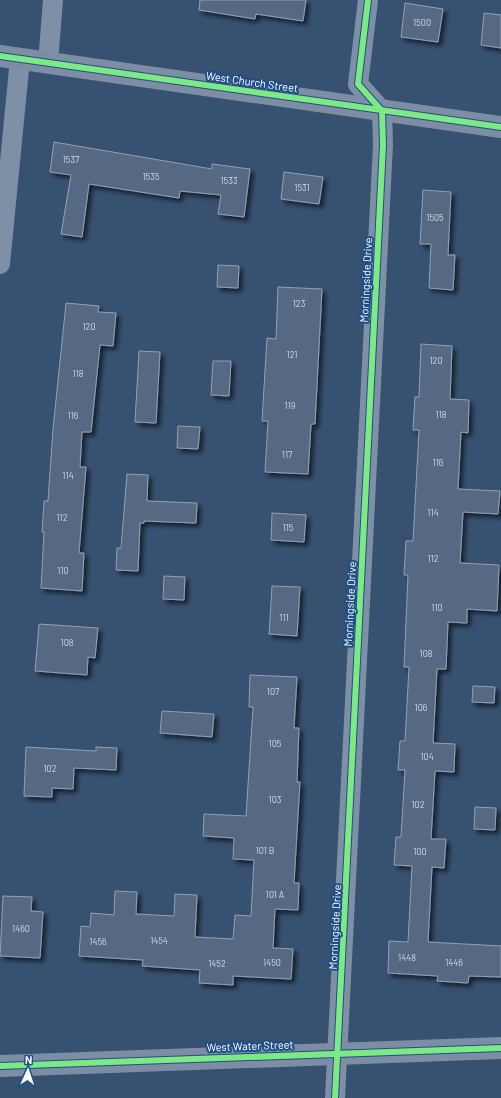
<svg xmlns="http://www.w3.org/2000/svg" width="501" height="1098" viewBox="0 0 501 1098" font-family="Barlow,sans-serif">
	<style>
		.building { fill: #556a82; stroke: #92a1b4; filter: url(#shadow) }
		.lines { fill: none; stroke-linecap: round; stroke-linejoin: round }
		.minor { stroke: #7e90a5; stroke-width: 20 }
		.primary { stroke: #7d8da3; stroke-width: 22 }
		.cycleway-casing { stroke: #204e87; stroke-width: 8 }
		.cycleway { stroke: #7ce984; stroke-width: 6 }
		.labels { text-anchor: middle; stroke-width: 4; stroke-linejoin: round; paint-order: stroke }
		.number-label { font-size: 9px; fill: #d4dae0 }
		.street-label { font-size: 11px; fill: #fff; stroke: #204e87 }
	</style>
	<defs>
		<filter id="shadow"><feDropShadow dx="3.5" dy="3.5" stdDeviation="2" flood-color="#0009"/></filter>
	</defs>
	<rect width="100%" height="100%" fill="#375170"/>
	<g class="building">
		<path d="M200,0h106l-3,21 -47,-7 -1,5 -56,-9z"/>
		<path d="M405,3l38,6 -5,33 -37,-5z"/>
		<path d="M484,13l17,2v33l-20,-3z"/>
		<path d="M54,142l158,27v-5l38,5 -6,48 -26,-3 3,-19 -41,-4 -1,7 -90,-14 -7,53 -21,-3 10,-59 -21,-3z"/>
		<path d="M284,172l39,5 -4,27 -38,-5z"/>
		<path d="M423,190l28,2 -3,63h7l-2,35 -24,-2 2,-44h-11z"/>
		<path d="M218,265l21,1 -1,22 -21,-1z"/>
		<path d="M278,287l44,2 -7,135h-4l-3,50 -43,-2 3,-51h-6l5,-83 9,1z"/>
		<path d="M66,303l33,3 -1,6 18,1 -3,33 -13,-1 -9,87h-9l-2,35h6l-7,86h5l-2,38 -41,-3 3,-56h-2l2,-31h4l5,-72z"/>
		<path d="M421,344l31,2 -2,53 19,1 -1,33 -7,-1 -3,57 42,2 -2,23 -35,-2 -3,51 39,2 -2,46 -30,-2v14l-19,-1 -2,47h-9l-4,74 22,1 -1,28 -19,-1 -4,68h15l-2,29 -12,-1 -4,75 73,4v31l-32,-1 -1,7 -31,-2 1,-5 -50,-3 1,-32 19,1 4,-76 -18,-1 2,-28h5l4,-67h-7l2,-29h5l4,-74h-5l4,-92h-4l2,-34h7l6,-111h-6l2,-33h4z"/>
		<path d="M139,351l21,1 -4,71 -21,-1z"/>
		<path d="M213,361h18l-2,35 -18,-1z"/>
		<path d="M178,426l22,1 -2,22 -21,-1z"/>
		<path d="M127,474l21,1 -1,26 50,2 -1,20 -52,-2v2h-4l-2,48 -22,-1 1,-22h4z"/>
		<path d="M272,513l34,2 -2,27 -33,-2z"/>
		<path d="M164,576l21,1 -1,23 -21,-1z"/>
		<path d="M272,586l28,1 -3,49 -28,-2z"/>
		<path d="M39,624l59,4 -3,30 -7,-1 -1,18 -52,-4z"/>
		<path d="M250,675l47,2 -3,51h5l-2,54h3l-6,101h5l-1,27 -23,-1 -2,39 20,1 -2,30 -58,-3v9l-34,-2 1,-13 -58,-4 1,-6 -64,-4 2,-30 9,1 1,-14 23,2 1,-24 22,1 -1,22 38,2 1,-22 22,1 -2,42 38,2 2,-24 16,1 3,-56 -21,-1 1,-21 -31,-2 1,-22 42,2 7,-109h-4z"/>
		<path d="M473,686l22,1 -1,16 -22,-1z"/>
		<path d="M162,711l52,3 -2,23 -52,-4z"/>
		<path d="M26,747l70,4v-4l21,1 -1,22 -42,-2 -1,21 -21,-1v9l-28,-1z"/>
		<path d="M475,807l21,1 -1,22 -21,-1z"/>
		<path d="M3,896l29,1 -1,14 12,1 -3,46 -40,-2z"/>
	</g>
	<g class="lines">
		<g class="minor">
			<path d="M48,63l5,-63"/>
			<path d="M0,264l20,-205"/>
			<path d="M335,1098l48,-953 -1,-34 -24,-27 10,-84"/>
		</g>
		<g class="primary">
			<path d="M0,56l501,71"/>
			<path d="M0,1066l501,-18"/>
		</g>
		<g class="cycleway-casing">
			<g id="cycleway">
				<path d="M0,56l501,71"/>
				<path d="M0,1066l501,-18"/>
				<path d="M335,1098l48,-953 -1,-34 -24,-27 10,-84"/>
			</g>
		</g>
		<use href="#cycleway" class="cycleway"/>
	</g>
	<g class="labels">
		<g class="number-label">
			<text x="422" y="26">1500</text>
			<text x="71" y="163">1537</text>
			<text x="151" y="180">1535</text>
			<text x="229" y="184">1533</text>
			<text x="302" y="191">1531</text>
			<text x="435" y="221">1505</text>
			<text x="299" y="307">123</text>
			<text x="89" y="330">120</text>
			<text x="292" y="358">121</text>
			<text x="436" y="364">120</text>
			<text x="78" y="377">118</text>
			<text x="290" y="409">119</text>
			<text x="441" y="418">118</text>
			<text x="73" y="419">116</text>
			<text x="287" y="458">117</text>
			<text x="438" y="466">116</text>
			<text x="68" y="479">114</text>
			<text x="433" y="516">114</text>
			<text x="62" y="521">112</text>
			<text x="288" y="531">115</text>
			<text x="433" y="562">112</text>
			<text x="63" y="574">110</text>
			<text x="437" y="611">110</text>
			<text x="284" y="621">111</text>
			<text x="67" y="646">108</text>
			<text x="426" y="657">108</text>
			<text x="273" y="695">107</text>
			<text x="421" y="711">106</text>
			<text x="275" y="747">105</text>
			<text x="427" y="760">104</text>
			<text x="50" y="772">102</text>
			<text x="275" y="803">103</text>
			<text x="418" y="808">102</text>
			<text x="265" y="854">101 B</text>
			<text x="420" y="855">100</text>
			<text x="275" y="898">101 A</text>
			<text x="21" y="932">1460</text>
			<text x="159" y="944">1454</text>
			<text x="98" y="945">1456</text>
			<text x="407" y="961">1448</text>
			<text x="272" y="966">1450</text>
			<text x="454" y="966">1446</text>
			<text x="217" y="967">1452</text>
		</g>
		<g class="street-label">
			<text transform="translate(252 82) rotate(8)" y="4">West Church Street</text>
			<text transform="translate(366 280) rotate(-87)" y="4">Morningside Drive</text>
			<text transform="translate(350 604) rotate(-87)" y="4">Morningside Drive</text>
			<text transform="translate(335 927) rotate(-87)" y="4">Morningside Drive</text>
			<text transform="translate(250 1046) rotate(-2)" y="4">West Water Street</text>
		</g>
	</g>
	<g transform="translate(28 1070) rotate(3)" stroke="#204e87" stroke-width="3" paint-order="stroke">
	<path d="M0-3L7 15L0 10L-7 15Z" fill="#ffffff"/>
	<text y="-6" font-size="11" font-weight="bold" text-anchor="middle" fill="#ffffff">N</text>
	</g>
</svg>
